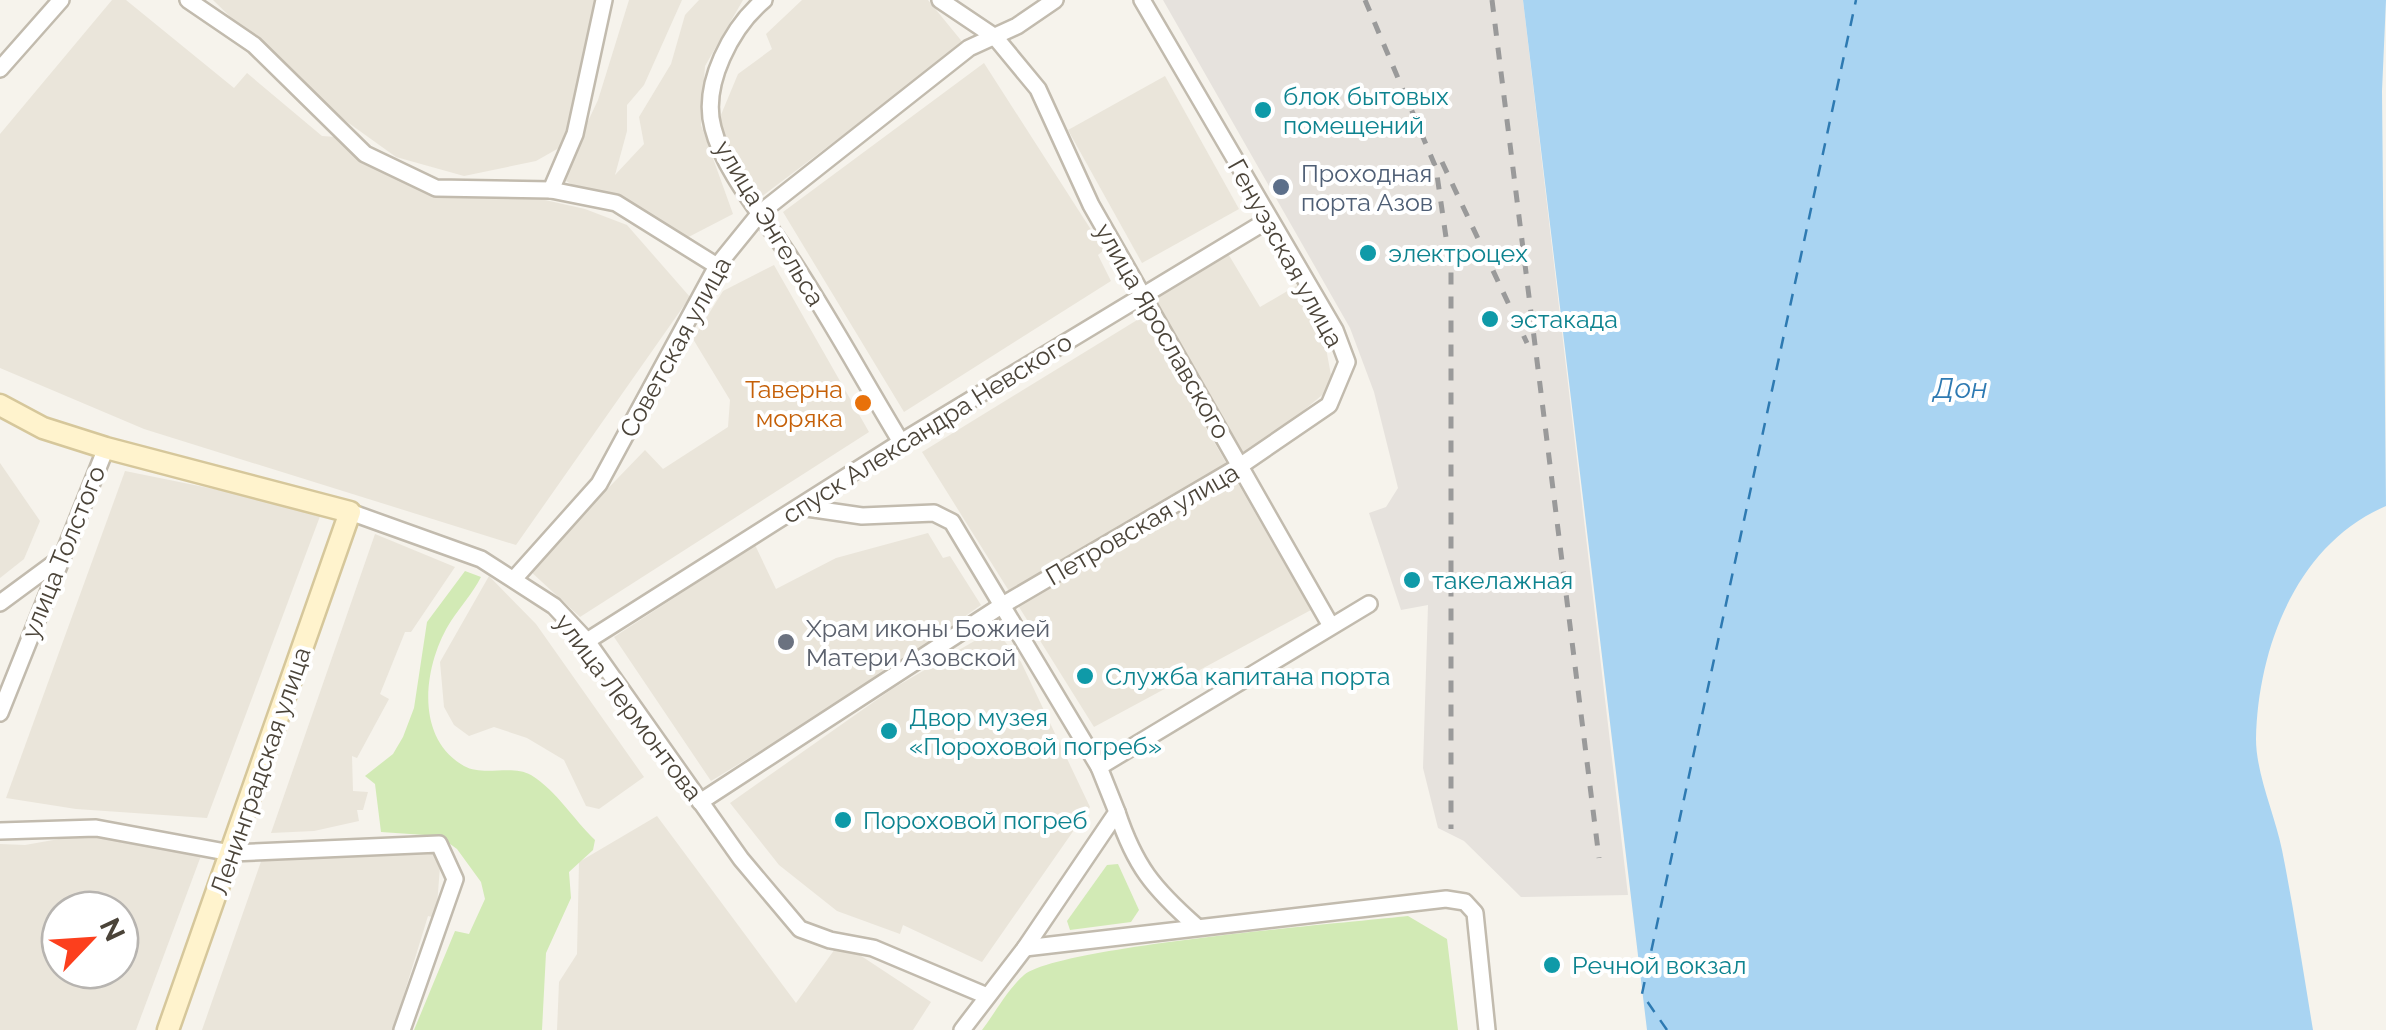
<svg xmlns="http://www.w3.org/2000/svg" width="2386" height="1030" viewBox="0 0 2386 1030" font-family="Raleway,sans-serif">
	<style>
		.residential { fill: #eae5da; fill-rule: evenodd }
		.industrial { fill: #e6e2dd }
		.green { fill: #d2eab5 }
		.water { fill: #a9d4f2 }
		.lines { fill: none; stroke-linecap: round; stroke-linejoin: round }
		.ferry { stroke: #2e7ab2; stroke-width: 2.5; stroke-dasharray: 12 10; stroke-linecap: butt }
		.street-casing { stroke: #c2bbae; stroke-width: 20 }
		.secondary-casing { stroke: #d6c79b; stroke-width: 25 }
		.street { stroke: #fff; stroke-width: 15 }
		.secondary { stroke: #fff3cd; stroke-width: 20 }
		.rail { stroke: #9a9a9a; stroke-width: 5; stroke-dasharray: 12 12; stroke-linecap: butt }
		.culture-dot { fill: #0f9aa8; stroke: #fff; stroke-width: 4 }
		.service-dot { fill: #5c6f8a; stroke: #fff; stroke-width: 4 }
		.food-dot { fill: #e8710a; stroke: #fff; stroke-width: 4 }
		.worship-dot { fill: #6b7280; stroke: #fff; stroke-width: 4 }
		.labels { text-anchor: middle; stroke-width: 8; stroke-linejoin: round; paint-order: stroke }
		.culture-label { font-size: 25px; fill: #0d838f; stroke: #fff; text-anchor: start }
		.service-label { font-size: 25px; fill: #4e5e75; stroke: #fff; text-anchor: start }
		.street-label { font-size: 25px; fill: #4b4439; stroke: #fff }
		.food-label { font-size: 25px; fill: #c56008; stroke: #fff; text-anchor: end }
		.worship-label { font-size: 25px; fill: #5b616d; stroke: #fff; text-anchor: start }
		.water-label { font-size: 28px; font-style: italic; fill: #2e7ab2; stroke: #fff }
	</style>
	<rect width="100%" height="100%" fill="#f6f3ec"/>
	<g class="residential">
		<path d="M112,0h14l108,88 13,-15 75,63 14,1 96,59 91,-1 62,14 42,16 63,72 -174,248 -372,-116 -144,-61v-234z"/>
		<path d="M213,0h385l-32,144 -30,17 -72,15 -68,-19 -85,-61z"/>
		<path d="M629,0h53l-38,85 -17,20v26l-12,44 29,-31 -5,-27 32,-53 14,-49 14,-15h44l-38,66 -4,59 32,89 -58,30 -109,-63 8,-30 24,-51z"/>
		<path d="M802,0h126l36,44 -203,153 -16,-24 -8,-4 -19,-47 20,-48 34,-25 -6,-15z"/>
		<path d="M984,63l120,187 -6,5 13,26 -207,131 -121,-200z"/>
		<path d="M1165,76l74,133 -97,54 -74,-133z"/>
		<path d="M1227,252l33,55 41,-24 19,33 13,70 -91,76 -94,-164z"/>
		<path d="M774,265l95,167 -289,185 -51,-47 116,-120 18,19 65,-42 2,-27 -37,-61 30,-48z"/>
		<path d="M1142,317l169,293 -217,117 -172,-275z"/>
		<path d="M0,463l40,58 -16,38 -24,19z"/>
		<path d="M125,471l197,40 -115,307 -131,-9 -70,-11z"/>
		<path d="M928,533l15,25 7,-2 31,49 -106,76 -164,100 -97,-144 141,-92 21,44 60,-31z"/>
		<path d="M375,534l80,33 -44,65h-6l-25,62 9,5 -32,59 -5,-2 1,35 15,1 -5,18h-6l2,11 -45,10 -43,2z"/>
		<path d="M489,576l47,48 108,153 -45,32 -13,-3 -22,-46 -37,-22 -33,-11 -25,9 -15,-11 -10,-18 -4,-45z"/>
		<path d="M995,629l26,33 69,145 -108,155 -79,-37 -3,9 -63,-23 -58,-46 -49,-62 162,-114z"/>
		<path d="M657,816l139,187 44,-61 91,60 -18,28h-356l2,-48 18,-28 2,-92z"/>
		<path d="M93,833l112,12 -69,185h-136v-186l25,1zM60,910h60v60h-60z"/>
		<path d="M265,850l176,4 -5,64 -8,-2 -35,114h-191z"/>
	</g>
	<path class="industrial" d="M1163,0h360l105,895 -107,2 -57,-56 -26,-13 -15,-60 5,-163 -27,5 -32,-97 17,-6 12,-19 -24,-96 -24,-64z"/>
	<g class="green">
		<path d="M465,571l16,6c-9,17 -20,29 -30,44 -27,42 -38,116 13,145 20,11 48,-2 67,9 27,17 41,43 64,65l-2,10 -24,22 2,26 -25,55 -4,77h-128l41,-99 14,3 16,-35 -4,-17 -24,-33 -18,-13 -58,-4 -6,-48 -10,-8 28,-22 10,-17 11,-29 13,-86z"/>
		<path d="M1118,864l21,46 -8,12 -61,8 -3,-9 40,-56z"/>
		<path d="M1408,916l39,23 11,91h-476c13,-17 26,-41 42,-55 35,-29 322,-52 384,-59z"/>
	</g>
	<path class="water" d="M1523,0h863l-4,91 4,415c-89,38 -128,141 -130,233 0,35 19,76 26,111 12,60 21,120 31,180h-666z"/>
	<g class="lines">
		<path class="ferry" d="M1667,1030l-25,-36 214,-994"/>
		<g class="street-casing">
			<g id="street">
				<path d="M188,0l66,45 111,109 71,34 115,2 65,13 101,63"/>
				<path d="M764,0c-32,27 -63,84 -51,128 11,44 54,93 78,131 39,59 73,122 110,183"/>
				<path d="M940,0l55,37 43,52 53,116 240,421"/>
				<path d="M0,69l61,-69"/>
				<path d="M551,190l24,-56 29,-134"/>
				<path d="M800,507l62,9 72,-3 18,9 147,245 18,45 -92,136 -63,82"/>
				<path d="M350,512l131,47 73,47 33,35 154,218 59,70 30,11 43,8 114,48"/>
				<path d="M514,579l85,-95 118,-218 43,-53 209,-165 48,-22 38,-26"/>
				<path d="M0,603l61,-45"/>
				<path d="M587,641l314,-199 367,-222"/>
				<path d="M0,713l106,-265"/>
				<path d="M1099,767l270,-163"/>
				<path d="M700,802l301,-196 239,-140 89,-61 18,-43 -12,-32 -193,-330"/>
				<path d="M1117,812c18,54 36,76 79,114"/>
				<path d="M0,831l96,-3 135,25 208,-9 16,35 -53,151"/>
				<path d="M1025,948l421,-49 19,3 10,11 12,117"/>
			</g>
		</g>
		<g class="secondary-casing">
			<path id="secondary" d="M0,405l43,23 63,20 244,64 -182,518"/>
		</g>
		<use href="#street" class="street"/>
		<use href="#secondary" class="secondary"/>
		<g class="rail">
			<path d="M1365,0l71,168 15,104v557"/>
			<path d="M1492,0l107,858"/>
			<path d="M1442,162l85,181"/>
		</g>
	</g>
	<g class="culture-dot">
		<circle cx="1263" cy="110" r="10"/>
		<circle cx="1368" cy="253" r="10"/>
		<circle cx="1490" cy="319" r="10"/>
		<circle cx="1412" cy="580" r="10"/>
		<circle cx="1085" cy="676" r="10"/>
		<circle cx="889" cy="731" r="10"/>
		<circle cx="843" cy="820" r="10"/>
		<circle cx="1552" cy="965" r="10"/>
	</g>
	<circle class="service-dot" cx="1281" cy="187" r="10"/>
	<circle class="food-dot" cx="863" cy="403" r="10"/>
	<circle class="worship-dot" cx="786" cy="642" r="10"/>
	<g class="labels">
		<g class="culture-label">
			<text x="1283" y="105">блок бытовых<tspan x="1283" dy="29">помещений</tspan></text>
			<text x="1388" y="262">электроцех</text>
			<text x="1510" y="328">эстакада</text>
			<text x="1432" y="589">такелажная</text>
			<text x="1105" y="685">Служба капитана порта</text>
			<text x="909" y="726">Двор музея<tspan x="909" dy="29">«Пороховой погреб»</tspan></text>
			<text x="863" y="829">Пороховой погреб</text>
			<text x="1572" y="974">Речной вокзал</text>
		</g>
		<g class="service-label">
			<text x="1301" y="182">Проходная<tspan x="1301" dy="29">порта Азов</tspan></text>
		</g>
		<g class="street-label">
			<text transform="translate(770 223) rotate(59)" y="9">улица Энгельса</text>
			<text transform="translate(1286 253) rotate(61)" y="9">Генуэзская улица</text>
			<text transform="translate(1163 331) rotate(60)" y="9">улица Ярославского</text>
			<text transform="translate(675 347) rotate(-61)" y="9">Советская улица</text>
			<text transform="translate(927 428) rotate(-32)" y="9">спуск Александра Невского</text>
			<text transform="translate(1142 524) rotate(-30)" y="9">Петровская улица</text>
			<text transform="translate(63 552) rotate(-68)" y="9">улица Толстого</text>
			<text transform="translate(629 707) rotate(53)" y="9">улица Лермонтова</text>
			<text transform="translate(260 771) rotate(-71)" y="9">Ленинградская улица</text>
		</g>
		<g class="food-label">
			<text x="843" y="398">Таверна<tspan x="843" dy="29">моряка</tspan></text>
		</g>
		<g class="worship-label">
			<text x="806" y="637">Храм иконы Божией<tspan x="806" dy="29">Матери Азовской</tspan></text>
		</g>
		<g class="water-label">
			<text x="1960" y="398">Дон</text>
		</g>
	</g>
	<g transform="translate(90 940) rotate(65)"><circle r="48" fill="#ffffff" stroke="#b7b4b0" stroke-width="2.5"/>
	<path d="M0-8L18 38L0 25L-18 38Z" fill="#fc3f1d"/>
	<text y="-15" font-size="28" font-weight="bold" text-anchor="middle" fill="#4b4439">N</text>
	</g>
</svg>
